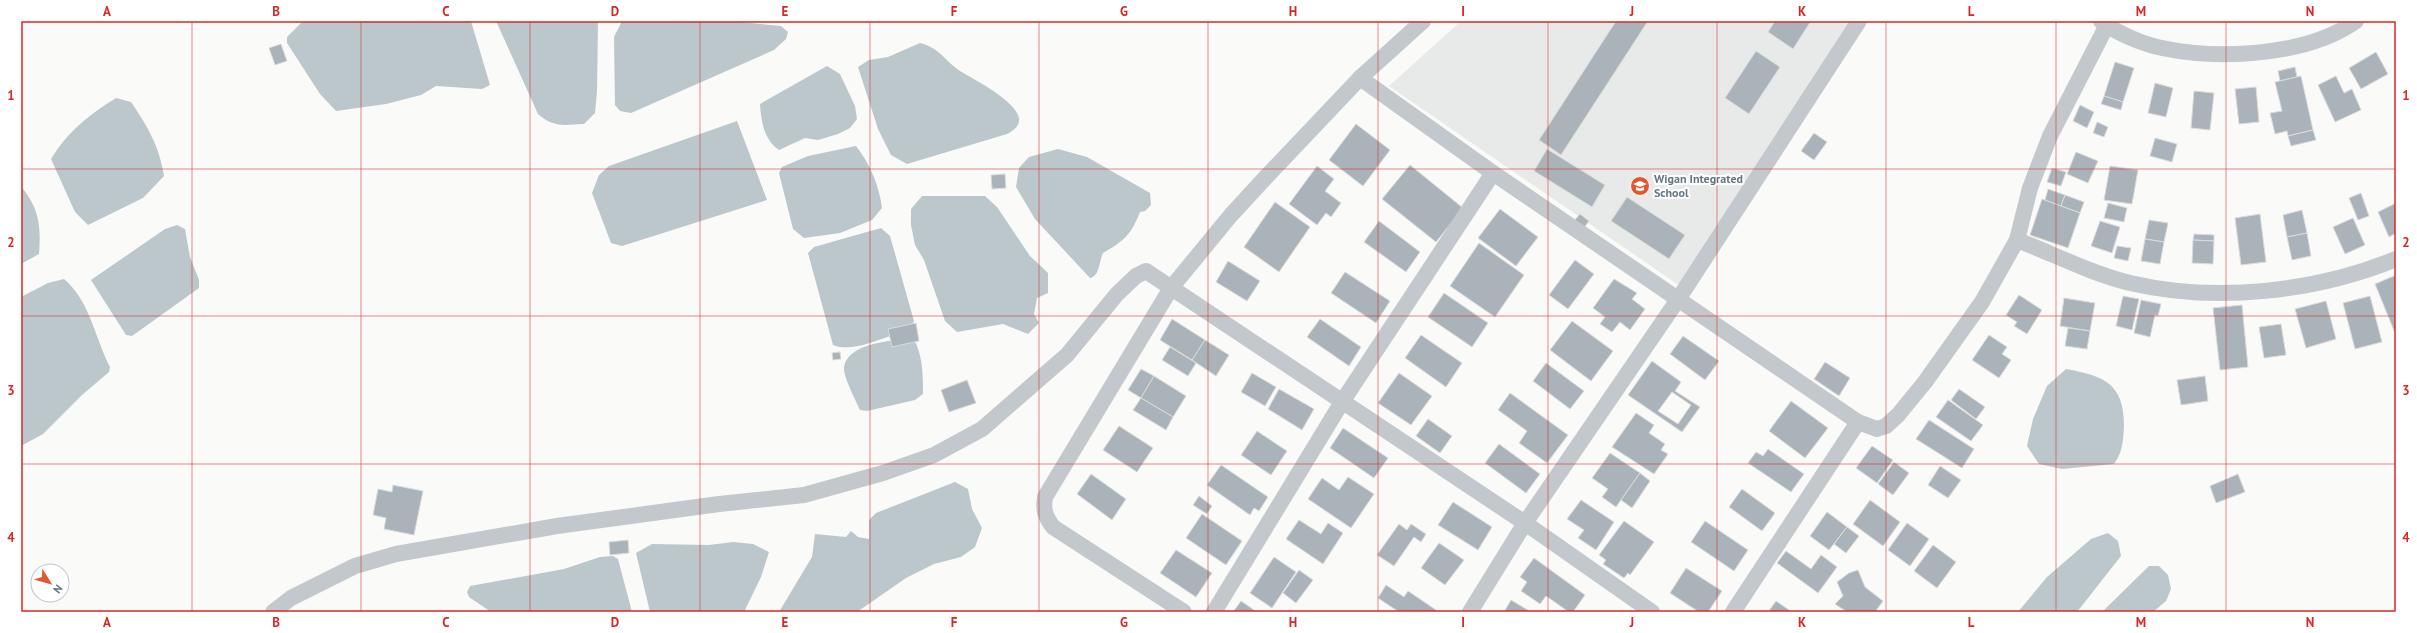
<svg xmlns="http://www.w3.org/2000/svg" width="2417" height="633" viewBox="0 0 2417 633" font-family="'PT Sans',sans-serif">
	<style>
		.built { fill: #e8e9e9 }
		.water { fill: #bbc7cb }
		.building { fill: #aab3b9; stroke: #dcdcda; fill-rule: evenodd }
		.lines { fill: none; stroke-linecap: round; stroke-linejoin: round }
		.street { stroke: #c3c8cc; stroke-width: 16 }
		.grid { fill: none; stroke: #d62828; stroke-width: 1; stroke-opacity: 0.55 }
		.labels { text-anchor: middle; stroke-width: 4; stroke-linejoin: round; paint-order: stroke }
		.poi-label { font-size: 12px; font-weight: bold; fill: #657683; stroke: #fff; text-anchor: start }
		.neatline { fill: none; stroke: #d62828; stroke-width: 1.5 }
		.grid-label { font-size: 13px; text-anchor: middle; font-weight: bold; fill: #d62828 }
	</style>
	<rect width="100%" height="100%" fill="#fafaf8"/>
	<path class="built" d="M1461,21h390l-171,265 -291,-200z"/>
	<g class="water">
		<path d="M303,21h168l19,64 -8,4 -46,-3 -15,9 -35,9 -50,7 -16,-17 -33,-51v-6z"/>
		<path d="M496,21h102l-1,70 -2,22 -11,11c-20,1 -30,4 -46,-10z"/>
		<path d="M622,21h108l51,5 7,6 -2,7 -12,11 -143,63 -11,-2 -5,-6 -1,-68z"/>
		<path d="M920,43c20,5 24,17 40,28 13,8 61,32 59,50 -1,7 -7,10 -12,13l-100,30 -16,-9 -13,-26 -20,-62 11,-7 19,-3z"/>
		<path d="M827,66l13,8 15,32 2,13 -7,9 -12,6 -20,6 -13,-2 -26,12c-15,-10 -18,-29 -19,-46z"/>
		<path d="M116,98l15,4c17,25 28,44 33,74l-21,22 -55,27 -13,-13 -24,-53c17,-28 38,-44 65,-61z"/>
		<path d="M737,121l30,79 -145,46 -11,-3 -19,-50 7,-18 10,-9z"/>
		<path d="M856,146c14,18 23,39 26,62l-10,12 -32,13 -36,5 -11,-9 -14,-56 3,-6 26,-11z"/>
		<path d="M1058,149l29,8 63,36 1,12 -6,6 -5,1c-9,23 -16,29 -37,41 -4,8 -3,23 -13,25l-55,-59 -19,-32 3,-19 10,-11z"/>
		<path d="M21,186c18,23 20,39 18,68l-18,10z"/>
		<path d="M922,196h63l12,11 33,49 18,17v20l-11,5 -3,16 5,9 -11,11 -25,-10 -46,8 -12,-11 -21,-61 -9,-15 -4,-20v-16z"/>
		<path d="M177,225l8,4 5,28 9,23v8l-67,48 -6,-1 -35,-55 74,-51z"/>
		<path d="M881,228l9,8 24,85 -3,7c-21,7 -58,26 -78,17l-25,-92 6,-6z"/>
		<path d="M64,279c26,22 31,59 46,88l-1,5 -27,23 -39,39 -22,12v-149l27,-14z"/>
		<path d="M913,338c10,16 10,38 10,56l-8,6 -48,11 -7,-1c-4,-9 -16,-32 -16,-41 2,-27 49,-28 69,-31z"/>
		<path d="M2066,369c38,7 58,14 58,57 -1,14 -1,26 -10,38l-52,5 -23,-5 -12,-18 6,-27 14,-33z"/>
		<path d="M955,482l13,7 4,20 10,19 -7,19 -14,10 -27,7 -28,14 -49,34h-78l33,-55 3,-23 31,3 5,-6 7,6 11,2v-19l7,-7z"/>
		<path d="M2108,533l10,8 3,15 -44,56h-59l29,-35 44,-38z"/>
		<path d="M733,542l20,2 16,8 -8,25 -17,35h-94l-14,-59 16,-9 57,1z"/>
		<path d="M613,556l5,3 14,53h-141l-22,-15 -2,-5 3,-6 94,-17 36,-12z"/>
		<path d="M2149,566h10l9,9 3,14 -5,12 -13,11h-51z"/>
	</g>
	<g class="building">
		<path d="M1616,21h32l-87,134 -22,-15z"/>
		<path d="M1775,21h36l-18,28 -25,-17z"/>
		<path d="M281,44l6,17 -12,4 -6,-17z"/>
		<path d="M1756,51l24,16 -31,47 -24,-16z"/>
		<path d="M2376,52l12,22 -27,15 -12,-21z"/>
		<path d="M2115,62l19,6 -11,34 -19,-6z"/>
		<path d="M2295,67l2,10 -17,4 -2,-10z"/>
		<path d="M2301,76l12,54 -25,6 -1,-5 -12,3 -5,-21 12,-2 -7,-29z"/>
		<path d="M2336,76l8,17 8,-4 9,21 -26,12 -17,-37z"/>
		<path d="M2155,83l18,5 -7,29 -18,-4z"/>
		<path d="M2256,87l3,35 -20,2 -4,-35z"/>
		<path d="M2194,91l20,2 -4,37 -19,-2z"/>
		<path d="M2104,96l19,6 -2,8 -20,-6z"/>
		<path d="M2080,105l14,7 -7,16 -14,-7z"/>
		<path d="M2097,122l11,5 -4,10 -11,-4z"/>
		<path d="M1356,124l34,26 -27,36 -34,-26z"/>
		<path d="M2313,130l3,10 -25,6 -3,-10z"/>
		<path d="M1814,133l13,9 -13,18 -13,-9z"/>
		<path d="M2155,138l22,6 -5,18 -22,-6z"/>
		<path d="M1547,149l58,36 -13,22 -58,-36z"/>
		<path d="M2076,152l22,9 -10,22 -21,-9z"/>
		<path d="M1410,165l53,43 -27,34 -54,-43z"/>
		<path d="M1317,166l17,13 -9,12 16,12 -10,14 -5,-4 -9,12 -28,-21z"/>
		<path d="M2110,166l28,4 -6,34 -28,-4z"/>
		<path d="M2052,168l14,4 -5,14 -14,-4z"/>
		<path d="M1005,174l1,14 -14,1 -1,-14z"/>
		<path d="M2048,189l17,6 -4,11 -16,-6z"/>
		<path d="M2361,193l8,23 -11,4 -9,-22z"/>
		<path d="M2065,195l19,7 -4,11 -19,-7z"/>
		<path d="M1627,197l58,38 -16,24 -58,-38z"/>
		<path d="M2042,199l38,14 -12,35 -38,-13z"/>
		<path d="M1275,202l35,25 -31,45 -35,-25z"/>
		<path d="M2108,203l19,5 -3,14 -20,-4z"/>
		<path d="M2396,203v30l-7,4 -11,-25z"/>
		<path d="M1500,209l38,28 -22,29 -38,-28z"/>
		<path d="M2302,210l5,23 -20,4 -4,-22z"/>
		<path d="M1580,214l9,7 -6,8 -9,-8z"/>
		<path d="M2260,214l6,48 -25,3 -6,-47z"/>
		<path d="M2353,218l12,27 -20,9 -12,-27z"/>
		<path d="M2149,220l19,3 -4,19 -19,-3z"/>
		<path d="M1379,221l41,31 -14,20 -42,-30z"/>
		<path d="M2100,221l20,6 -8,26 -21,-7z"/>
		<path d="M2307,233l4,23 -19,4 -5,-23z"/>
		<path d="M2194,234l20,1v6l-21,-1z"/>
		<path d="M2145,239l19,3 -4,22 -19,-3z"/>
		<path d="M2193,240l21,1 -1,23 -21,-1z"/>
		<path d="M1479,243l45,32 -29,42 -45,-31z"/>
		<path d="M2117,246l14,2 -3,13 -14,-3z"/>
		<path d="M1575,260l19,14 -26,35 -19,-14z"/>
		<path d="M1228,261l32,20 -13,20 -31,-19z"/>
		<path d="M1345,272l45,29 -14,22 -45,-30z"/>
		<path d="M2396,275v57l-1,1 -20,-49z"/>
		<path d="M1614,279l23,14 -5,6 13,10 -15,21 -10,-8 -8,10 -12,-8 5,-7 -12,-9z"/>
		<path d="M1444,293l44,30 -16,24 -44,-30z"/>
		<path d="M2019,295l23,15 -15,24 -13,-8 3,-4 -11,-7z"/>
		<path d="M2123,296l16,3 -7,31 -16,-4z"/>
		<path d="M2370,296l12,46 -27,7 -12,-46z"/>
		<path d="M2064,298l31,5 -5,28 -30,-5z"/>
		<path d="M2141,300l20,4 -3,12 -3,-1 -5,22 -16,-4z"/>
		<path d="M2326,301l10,38 -30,9 -11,-39z"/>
		<path d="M2242,305l6,62 -28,3 -7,-62z"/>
		<path d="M1172,319l33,21 -13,20 -32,-20z"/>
		<path d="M1320,319l41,28 -12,19 -42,-29z"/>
		<path d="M1572,321l41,30 -22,30 -41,-31z"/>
		<path d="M916,323l3,18 -27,6 -4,-18z"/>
		<path d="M2281,324l5,31 -22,3 -5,-31z"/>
		<path d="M2068,328l22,3 -3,18 -22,-3z"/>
		<path d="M1421,335l41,28 -16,24 -41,-29z"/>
		<path d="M1989,335l18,12 -5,7 9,6 -12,18 -27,-18z"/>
		<path d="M1683,336l36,25 -14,19 -35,-26z"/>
		<path d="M1205,340l24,15 -13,21 -24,-16z"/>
		<path d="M1170,347l26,16 -8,13 -26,-16z"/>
		<path d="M840,352l1,7 -8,1 -1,-7z"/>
		<path d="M1652,361l29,21 -6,9 25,16 -18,25 -54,-37zM1672,392l19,13 -13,19 -20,-13z"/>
		<path d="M1825,362l25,16 -11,18 -25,-17z"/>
		<path d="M1546,363l38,28 -14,18 -37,-28z"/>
		<path d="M1141,369l13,7 -13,22 -13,-8z"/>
		<path d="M1252,373l24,14 -11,19 -24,-14z"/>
		<path d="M1399,373l33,23 -21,29 -33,-22z"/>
		<path d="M1154,376l32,20 -13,21 -32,-19z"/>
		<path d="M2205,376l3,25 -27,4 -4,-25z"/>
		<path d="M967,380l9,23 -27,9 -8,-22z"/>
		<path d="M1279,389l35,20 -12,21 -34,-21z"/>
		<path d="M1959,389l26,18 -9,12 -25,-19z"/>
		<path d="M1510,393l58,42 -21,28 -28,-20 8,-12 -29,-21z"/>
		<path d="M1141,398l32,19 -7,13 -33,-20z"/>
		<path d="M1948,400l35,25 -12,16 -35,-24z"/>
		<path d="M1791,401l37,27 -23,30 -36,-27z"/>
		<path d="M1636,413l18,12 -5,8 16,11 -4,6 7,4 -14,20 -42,-27z"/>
		<path d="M1428,419l24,17 -12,17 -24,-17z"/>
		<path d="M1929,420l45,29 -12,19 -46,-29z"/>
		<path d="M1119,426l34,22 -16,24 -34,-22z"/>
		<path d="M1343,428l45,30 -14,20 -44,-30z"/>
		<path d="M1257,431l30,20 -16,24 -30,-20z"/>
		<path d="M1499,444l41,30 -14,19 -41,-30z"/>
		<path d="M1872,446l21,14 -16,23 -21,-15z"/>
		<path d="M1768,449l36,25 -13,18 -43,-29 8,-11 7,4z"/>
		<path d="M1610,453l30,20 -24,34 -14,-10 6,-8 -16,-11z"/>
		<path d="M1894,462l15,11 -16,22 -15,-11z"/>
		<path d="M1221,465l47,32 -9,14 -5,-3 -4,7 -43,-30z"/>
		<path d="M1940,466l21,14 -13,18 -20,-13z"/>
		<path d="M1640,473l10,8 -18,27 -11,-8z"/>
		<path d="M1091,474l35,25 -14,21 -35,-26z"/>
		<path d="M2238,474l7,18 -29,11 -6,-17z"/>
		<path d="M1348,477l26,17 -23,34 -43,-29 14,-21 17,12z"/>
		<path d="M393,485l30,6 -9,44 -30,-6 2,-11 -13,-3 5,-26 14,3z"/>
		<path d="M1742,489l33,24 -13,18 -33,-24z"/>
		<path d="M1199,496l13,10 -5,8 -14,-9z"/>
		<path d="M1581,500l33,22 -18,28 -18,-12 6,-8 -17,-11z"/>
		<path d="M1870,500l30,22 -17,24 -30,-22z"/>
		<path d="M1453,502l39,25 -14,23 -40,-25z"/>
		<path d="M1827,512l20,15 -18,23 -19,-14z"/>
		<path d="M1202,514l40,27 -16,24 -40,-27z"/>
		<path d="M1299,520l22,14 7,-11 15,10 -20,31 -37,-25z"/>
		<path d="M1624,521l30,21 -24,33 -2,-2 -4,5 -21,-14 3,-4 -7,-5z"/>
		<path d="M1705,521l43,29 -14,21 -43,-29z"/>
		<path d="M1907,523l22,16 -19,27 -22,-16z"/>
		<path d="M1399,524l8,6 4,-6 15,10 -5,8 -7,-5 -20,29 -17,-11z"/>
		<path d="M1847,527l12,9 -13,17 -12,-9z"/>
		<path d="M628,540l1,13 -19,2 -1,-13z"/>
		<path d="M1439,543l25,17 -19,25 -24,-17z"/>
		<path d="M1933,545l23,17 -19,26 -23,-17z"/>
		<path d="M1176,550l36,23 -16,24 -36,-24z"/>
		<path d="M1786,551l25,18 10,-14 16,12 -19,26 -41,-30z"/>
		<path d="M1274,557l22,15 -24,36 -22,-15z"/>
		<path d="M1534,558l51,37 -12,17h-4l-23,-16 -6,8 -19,-13 6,-9 -7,-5z"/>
		<path d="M1686,568l36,23 -14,21h-9l-29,-19z"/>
		<path d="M1299,570l14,10 -17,23 -13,-10z"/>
		<path d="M1858,570l7,17 18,14 -8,11h-28l-12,-8 8,-8 -6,-14 12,-9z"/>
		<path d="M1386,585l18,12 4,-6 31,21h-40l-21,-14z"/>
		<path d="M1511,600l20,12h-27z"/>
		<path d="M1241,601l16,11h-24z"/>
		<path d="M1776,601l16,11h-24z"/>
	</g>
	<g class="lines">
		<g class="street">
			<path d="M2101,21c16,12 41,23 61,27 57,12 145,8 194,-27"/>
			<path d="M1360,78l133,95 365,249 19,7 9,-3 12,-11 27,-33 57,-80 35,-62 13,-52 20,-52 57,-111"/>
			<path d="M2017,240c37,14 75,34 113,43 86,20 185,9 266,-24"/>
			<path d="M273,612l18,-14 64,-32 41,-12 161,-28 162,-22 85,-9 79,-22 51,-18 48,-26 85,-74 50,-61 19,-18 10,-5 379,252 127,89"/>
			<path d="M1184,612l-131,-85c-8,-11 -10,-17 -8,-30l126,-209 60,-73 35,-38 94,-99 63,-57"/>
			<path d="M1214,612l128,-210 151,-229"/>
			<path d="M1470,612l55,-89 154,-225 180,-277"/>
			<path d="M1733,612l125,-190"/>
		</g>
	</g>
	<path class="grid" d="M192,21v591M361,21v591M530,21v591M700,21v591M870,21v591M1039,21v591M1208,21v591M1378,21v591M1548,21v591M1717,21v591M1886,21v591M2056,21v591M2226,21v591M21,169h2375M21,316h2375M21,464h2375"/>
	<defs>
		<g id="school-disc" transform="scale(1)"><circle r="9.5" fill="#e4572e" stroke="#fff"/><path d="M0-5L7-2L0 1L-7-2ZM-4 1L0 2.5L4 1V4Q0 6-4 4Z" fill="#fff"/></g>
	</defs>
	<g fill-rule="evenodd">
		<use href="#school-disc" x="1640" y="186"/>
	</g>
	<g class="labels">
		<g class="poi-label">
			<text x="1654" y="183">Wigan Integrated<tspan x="1654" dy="14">School</tspan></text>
		</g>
	</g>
	<rect width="2417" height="633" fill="none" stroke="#ffffff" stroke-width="44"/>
	<g transform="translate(50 583) rotate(127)"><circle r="19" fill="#ffffff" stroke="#c1c8cd"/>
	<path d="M0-3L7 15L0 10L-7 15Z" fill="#e4572e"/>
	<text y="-6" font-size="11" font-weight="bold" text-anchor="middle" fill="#657683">N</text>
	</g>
	<rect x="22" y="22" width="2373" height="589" class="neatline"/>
	<g class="grid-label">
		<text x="107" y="16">A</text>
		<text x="276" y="16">B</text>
		<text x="446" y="16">C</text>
		<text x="615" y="16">D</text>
		<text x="785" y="16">E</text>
		<text x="954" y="16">F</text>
		<text x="1124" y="16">G</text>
		<text x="1293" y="16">H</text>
		<text x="1463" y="16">I</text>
		<text x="1632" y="16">J</text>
		<text x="1802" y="16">K</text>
		<text x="1971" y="16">L</text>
		<text x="2141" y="16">M</text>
		<text x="2310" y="16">N</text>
		<text x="11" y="100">1</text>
		<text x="2406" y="100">1</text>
		<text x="11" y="247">2</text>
		<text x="2406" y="247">2</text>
		<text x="11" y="395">3</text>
		<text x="2406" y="395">3</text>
		<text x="11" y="542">4</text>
		<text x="2406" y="542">4</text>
		<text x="107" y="627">A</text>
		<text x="276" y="627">B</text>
		<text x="446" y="627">C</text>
		<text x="615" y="627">D</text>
		<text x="785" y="627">E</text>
		<text x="954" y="627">F</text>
		<text x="1124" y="627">G</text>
		<text x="1293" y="627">H</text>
		<text x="1463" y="627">I</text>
		<text x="1632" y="627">J</text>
		<text x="1802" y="627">K</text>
		<text x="1971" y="627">L</text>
		<text x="2141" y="627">M</text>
		<text x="2310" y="627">N</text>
	</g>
</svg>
